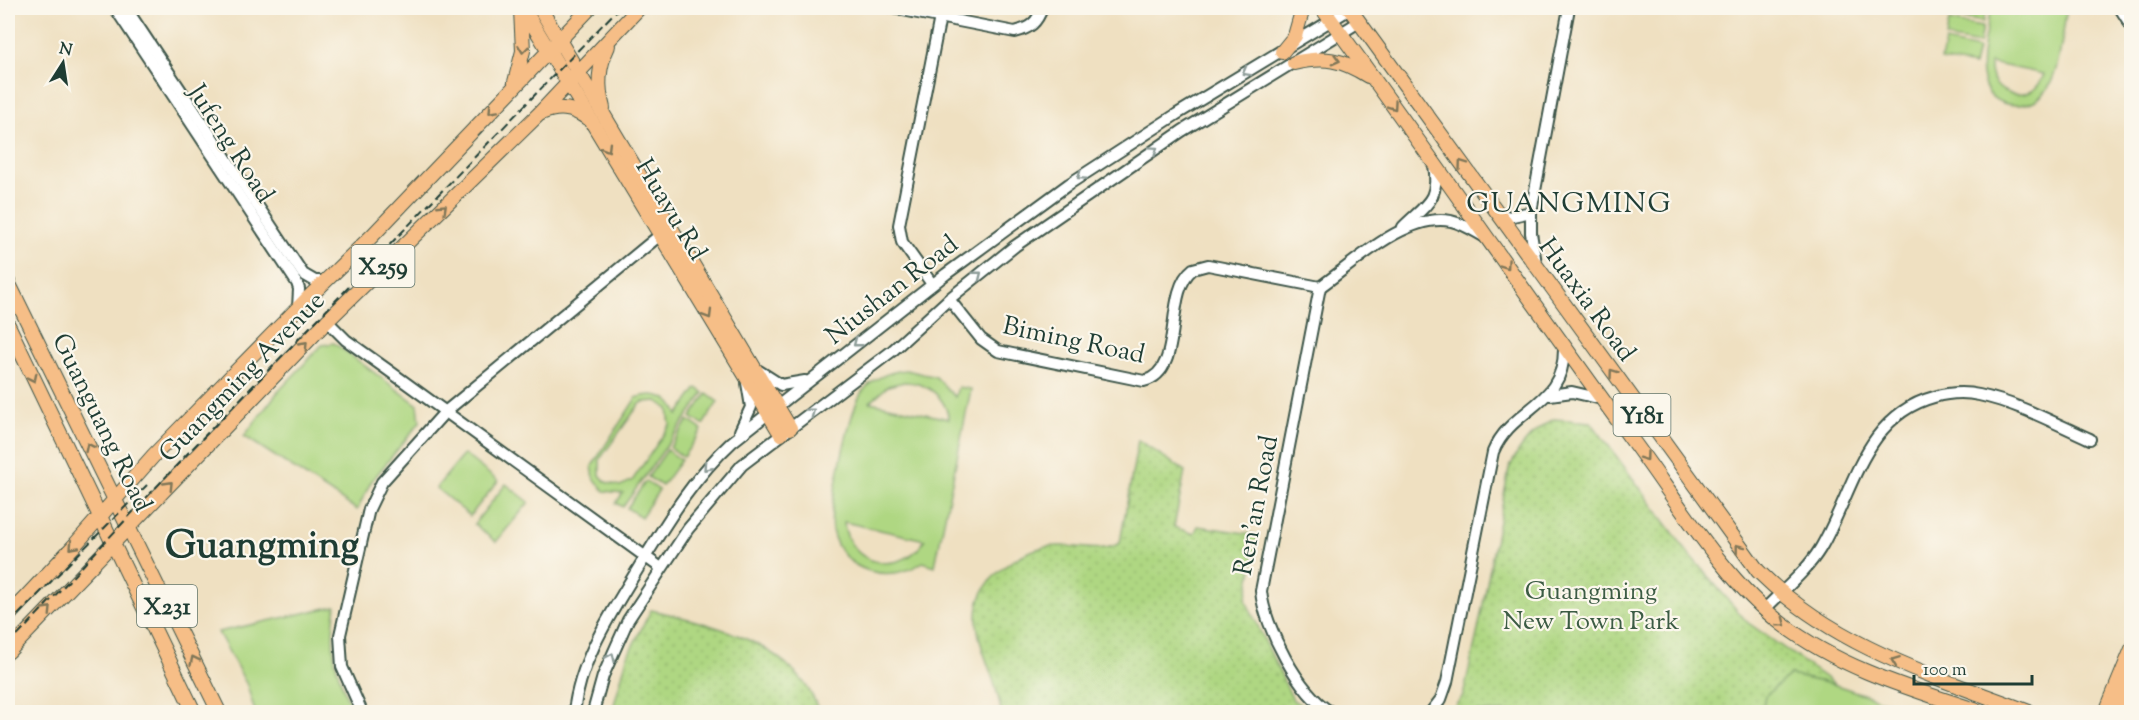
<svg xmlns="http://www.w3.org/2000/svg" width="2139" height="720" viewBox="0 0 2139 720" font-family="'Sorts Mill Goudy',serif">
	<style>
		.park { fill: url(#park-dots); stroke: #678a5b; stroke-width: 1.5 }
		.garden { fill: #afd782; stroke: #678a5b; stroke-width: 1.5; fill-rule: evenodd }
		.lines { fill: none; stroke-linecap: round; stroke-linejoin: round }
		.minor-casing { stroke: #3e5549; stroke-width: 14 }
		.major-casing { stroke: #3e5549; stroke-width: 16 }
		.minor { stroke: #fff; stroke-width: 10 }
		.major { stroke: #f6be87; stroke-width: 14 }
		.rail { stroke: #1f3d34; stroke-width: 2; stroke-dasharray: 9 4.5; stroke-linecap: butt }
		.oneway { stroke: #807759 }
		.oneway2 { stroke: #8f9e9a }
		.labels { text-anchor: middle; stroke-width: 4.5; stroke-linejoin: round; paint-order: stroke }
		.shield { fill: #fbf7ec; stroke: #61756b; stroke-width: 1.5 }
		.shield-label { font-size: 24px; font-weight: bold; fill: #1f3d34 }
		.street-label { font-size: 26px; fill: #1f3d34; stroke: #fbf7ec }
		.park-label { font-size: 26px; fill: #3c5c44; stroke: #fbf7ec }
		.quarter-label { font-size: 28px; letter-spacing: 1.5px; fill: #1f3d34; stroke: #fbf7ec }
		.town-label { font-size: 38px; font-weight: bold; fill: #1f3d34; stroke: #fbf7ec }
	</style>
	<defs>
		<pattern id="park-dots" width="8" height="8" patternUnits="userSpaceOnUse" patternTransform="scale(1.5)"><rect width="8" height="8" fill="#afd782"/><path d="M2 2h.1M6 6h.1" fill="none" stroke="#96b971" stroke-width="1.8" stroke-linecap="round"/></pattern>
	</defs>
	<rect width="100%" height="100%" fill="#fbf7ec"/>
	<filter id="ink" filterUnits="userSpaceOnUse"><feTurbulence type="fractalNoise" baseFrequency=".0167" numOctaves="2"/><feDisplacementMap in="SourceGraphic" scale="12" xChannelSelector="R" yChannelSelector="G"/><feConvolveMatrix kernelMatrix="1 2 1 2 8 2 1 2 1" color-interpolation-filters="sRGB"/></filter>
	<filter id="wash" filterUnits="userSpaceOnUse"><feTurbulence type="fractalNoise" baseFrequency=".008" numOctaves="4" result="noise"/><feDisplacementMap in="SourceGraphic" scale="24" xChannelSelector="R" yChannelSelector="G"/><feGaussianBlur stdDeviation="1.35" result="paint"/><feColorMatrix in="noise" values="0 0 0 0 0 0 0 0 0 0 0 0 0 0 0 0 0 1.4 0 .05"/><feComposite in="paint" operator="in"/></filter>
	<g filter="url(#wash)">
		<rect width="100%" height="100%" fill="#efe0c1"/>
		<g class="park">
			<path d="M1554,419l37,3 97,131 59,69 89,63 -46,-10 -25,21 -3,16h-312l13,-16 15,-66 31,-161c10,-22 23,-38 45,-50z"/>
			<path d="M1138,440l47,31 -11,56 20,7 4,-8 60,9 -12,66 47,99 20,12h-312c-5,-50 -53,-99 2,-144 16,-13 33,-22 54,-22 21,-1 45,8 63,-3z"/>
			<path d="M651,610c61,13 147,35 168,102h-207l15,-55z"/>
		</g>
		<g class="garden">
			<path d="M1952,8h34l-3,14 -33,-6z"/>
			<path d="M1991,8h76c-4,21 -7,62 -19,80 -6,10 -18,17 -31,17 -54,-1 -32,-66 -26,-97zM1990,63h1l53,11c-10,33 -57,24 -54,-11z"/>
			<path d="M1949,21l33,6 -3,17 -33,-6z"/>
			<path d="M1945,42l33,7 -4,17 -33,-6z"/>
			<path d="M334,343l84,62 2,17 -49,60 -14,28 -113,-74 33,-43 45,-48z"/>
			<path d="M906,370l30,7 19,20 3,-10 13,2 -36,177 -12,-4c-33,23 -82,11 -91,-32 -4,-20 18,-121 30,-138 11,-14 26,-20 44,-22zM904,382c23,0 41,14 45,37l-79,-17 18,-16zM844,523v-1l81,18c-23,37 -76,27 -81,-17z"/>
			<path d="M697,388l7,5 -81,114 -7,-4 7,-10 -19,-2 -10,-13 -2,-12 44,-68c19,-7 35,-2 42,17zM657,401l11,8 2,16 -38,56 -12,5 -14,-4 -6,-7v-16l38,-53 5,-4z"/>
			<path d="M707,394l11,8 -15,23 -12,-8z"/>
			<path d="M688,420l14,10 -19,27 -13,-10z"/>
			<path d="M667,450l14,10 -19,26 -14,-9z"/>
			<path d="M464,454l34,27 -28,35 -34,-28z"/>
			<path d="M646,481l13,9 -18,27 -14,-9z"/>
			<path d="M506,484l23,18 -33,40 -22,-18z"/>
			<path d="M336,606c-8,45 0,66 17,106h-98l-8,-27 -29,-53z"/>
			<path d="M1790,675l46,10 80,27h-154l3,-16z"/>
		</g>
	</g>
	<g filter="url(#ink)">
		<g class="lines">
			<g class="minor-casing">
				<g id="minor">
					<path d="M115,8l182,275 2,6 -1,19"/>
					<path d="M126,8l177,266 12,7h10"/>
					<path d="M892,8l123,24c15,-4 22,-9 27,-24"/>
					<path d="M2120,8l12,19"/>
					<path d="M1496,211l12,6 23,-5 38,-204"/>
					<path d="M1531,212v21l5,30"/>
					<path d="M1403,227c23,-23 37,-26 31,-62"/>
					<path d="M932,284l-30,-42 -3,-17 41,-208"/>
					<path d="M1320,287l-59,304c3,35 39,105 70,121"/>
					<path d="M949,299l32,40 17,12 146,30c42,-10 18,-88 49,-112l15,-4 112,22c34,-24 87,-75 131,-66 13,3 23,10 34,16"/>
					<path d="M327,321l19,19 42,30 273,198"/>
					<path d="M759,371l22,14 24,-4"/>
					<path d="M1550,395l22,-3 30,7"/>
					<path d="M740,431l11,-24 -4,-24"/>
					<path d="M1764,610c19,-20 42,-38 56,-61 33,-55 43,-133 114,-152 14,-4 31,-5 45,-2 39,8 75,28 111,44"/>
					<path d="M362,712l-20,-45 -2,-32 29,-126 13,-27 63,-70 215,-177"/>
					<path d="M574,712c6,-53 38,-100 65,-145 28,-45 54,-89 93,-125l214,-168 123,-90 108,-70 173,-105"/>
					<path d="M593,712l10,-36 25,-56 60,-91 54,-64 150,-114 57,-52 66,-53 167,-115 177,-109"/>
					<path d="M1431,712l10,-13 6,-17 46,-230c19,-46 72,-46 71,-104"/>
				</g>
			</g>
			<g class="major-casing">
				<g id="major">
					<path d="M523,8l258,426"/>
					<path d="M540,8l250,420"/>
					<path d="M1322,8c105,142 205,289 310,432 44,59 92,140 150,184 59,45 130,65 199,88"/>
					<path d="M1349,8l409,563c75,75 175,105 271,141"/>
					<path d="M1282,52l13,-16 8,-28"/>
					<path d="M1294,63c30,-7 48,-4 74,13"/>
					<path d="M515,82l8,-31 -2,-41"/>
					<path d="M603,108c-6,-22 -5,-41 5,-62"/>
					<path d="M541,113c17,-7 31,-6 46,5"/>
					<path d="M8,282l211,430"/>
					<path d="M8,325l186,387"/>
					<path d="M8,616l65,-69 81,-92 155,-158 63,-61 218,-228"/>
					<path d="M8,652l319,-331 212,-207 100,-106"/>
					<path d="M2106,712l26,-63"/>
					<path d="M2119,712l13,-31"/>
				</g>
			</g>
			<use href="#minor" class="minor"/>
			<use href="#major" class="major"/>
			<g class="rail">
				<path d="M8,625l139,-140"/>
				<path d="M8,646l180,-193 431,-445"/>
			</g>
		</g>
		<defs><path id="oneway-chevron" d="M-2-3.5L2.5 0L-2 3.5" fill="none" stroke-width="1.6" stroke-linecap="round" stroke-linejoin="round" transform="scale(1.5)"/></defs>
		<g class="oneway">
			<use href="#oneway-chevron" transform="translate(523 49) rotate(97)"/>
			<use href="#oneway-chevron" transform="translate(1336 60) rotate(15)"/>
			<use href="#oneway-chevron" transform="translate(1393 106) rotate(55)"/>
			<use href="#oneway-chevron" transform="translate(492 110) rotate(133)"/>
			<use href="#oneway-chevron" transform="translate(607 148) rotate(59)"/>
			<use href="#oneway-chevron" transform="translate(1462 164) rotate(-126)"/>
			<use href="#oneway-chevron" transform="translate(443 208) rotate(-44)"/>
			<use href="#oneway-chevron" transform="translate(1506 265) rotate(55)"/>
			<use href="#oneway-chevron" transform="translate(708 315) rotate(59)"/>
			<use href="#oneway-chevron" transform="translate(304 345) rotate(-46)"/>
			<use href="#oneway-chevron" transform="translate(1613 373) rotate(-126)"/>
			<use href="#oneway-chevron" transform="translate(33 378) rotate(64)"/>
			<use href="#oneway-chevron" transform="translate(89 447) rotate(-116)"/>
			<use href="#oneway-chevron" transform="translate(1645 457) rotate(54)"/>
			<use href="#oneway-chevron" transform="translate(169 485) rotate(-46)"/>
			<use href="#oneway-chevron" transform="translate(73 546) rotate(133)"/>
			<use href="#oneway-chevron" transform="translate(1739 548) rotate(-128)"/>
			<use href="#oneway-chevron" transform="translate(48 610) rotate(-46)"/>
			<use href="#oneway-chevron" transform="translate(1782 623) rotate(37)"/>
			<use href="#oneway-chevron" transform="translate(194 660) rotate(-116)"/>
			<use href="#oneway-chevron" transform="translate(1895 661) rotate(-159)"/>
		</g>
		<g class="oneway2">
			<use href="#oneway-chevron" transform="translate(1246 72) rotate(151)"/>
			<use href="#oneway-chevron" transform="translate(1154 150) rotate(-34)"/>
			<use href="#oneway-chevron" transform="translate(1081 176) rotate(146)"/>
			<use href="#oneway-chevron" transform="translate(978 275) rotate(-38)"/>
			<use href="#oneway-chevron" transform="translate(857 343) rotate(142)"/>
			<use href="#oneway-chevron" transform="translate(811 412) rotate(-37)"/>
			<use href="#oneway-chevron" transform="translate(707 467) rotate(132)"/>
			<use href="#oneway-chevron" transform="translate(611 657) rotate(-66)"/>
		</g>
	</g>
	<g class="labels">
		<g class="shield">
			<rect x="351.5" y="245" width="63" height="42" rx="4.5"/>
			<rect x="1613.5" y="394" width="57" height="42" rx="4.5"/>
			<rect x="137" y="585" width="60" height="42" rx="4.5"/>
		</g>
		<g class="shield-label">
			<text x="383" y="274">X259</text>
			<text x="1642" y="423">Y181</text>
			<text x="167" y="614">X231</text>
		</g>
		<g class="street-label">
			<text transform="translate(232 143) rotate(57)" y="9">Jufeng Road</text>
			<text transform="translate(672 209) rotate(59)" y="9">Huayu Rd</text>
			<text transform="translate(891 289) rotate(-38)" y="9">Niushan Road</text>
			<text transform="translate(1588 299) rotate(54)" y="9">Huaxia Road</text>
			<text transform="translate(1074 339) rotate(12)" y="9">Biming Road</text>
			<text transform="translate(241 376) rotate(-46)" y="9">Guangming Avenue</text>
			<text transform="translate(103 422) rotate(64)" y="9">Guanguang Road</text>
			<text transform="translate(1255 505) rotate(-79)" y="9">Ren'an Road</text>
		</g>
		<g class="park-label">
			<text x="1591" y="599">Guangming<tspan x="1591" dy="30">New Town Park</tspan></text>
		</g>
		<g class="quarter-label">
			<text x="1569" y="212">GUANGMING</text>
		</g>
		<g class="town-label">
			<text x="262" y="557">Guangming</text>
		</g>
	</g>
	<rect width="2139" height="720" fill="none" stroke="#fbf7ec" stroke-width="30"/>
	<g transform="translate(63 63) rotate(12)" stroke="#fbf7ec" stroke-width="4.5" paint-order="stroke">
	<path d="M0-4.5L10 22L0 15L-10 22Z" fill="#1f3d34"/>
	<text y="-9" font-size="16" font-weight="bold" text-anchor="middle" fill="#1f3d34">N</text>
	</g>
	<path d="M1914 675v9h118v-9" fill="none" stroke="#1f3d34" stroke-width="3"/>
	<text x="1923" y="675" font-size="18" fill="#1f3d34" stroke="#fbf7ec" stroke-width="4.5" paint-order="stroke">100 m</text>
</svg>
